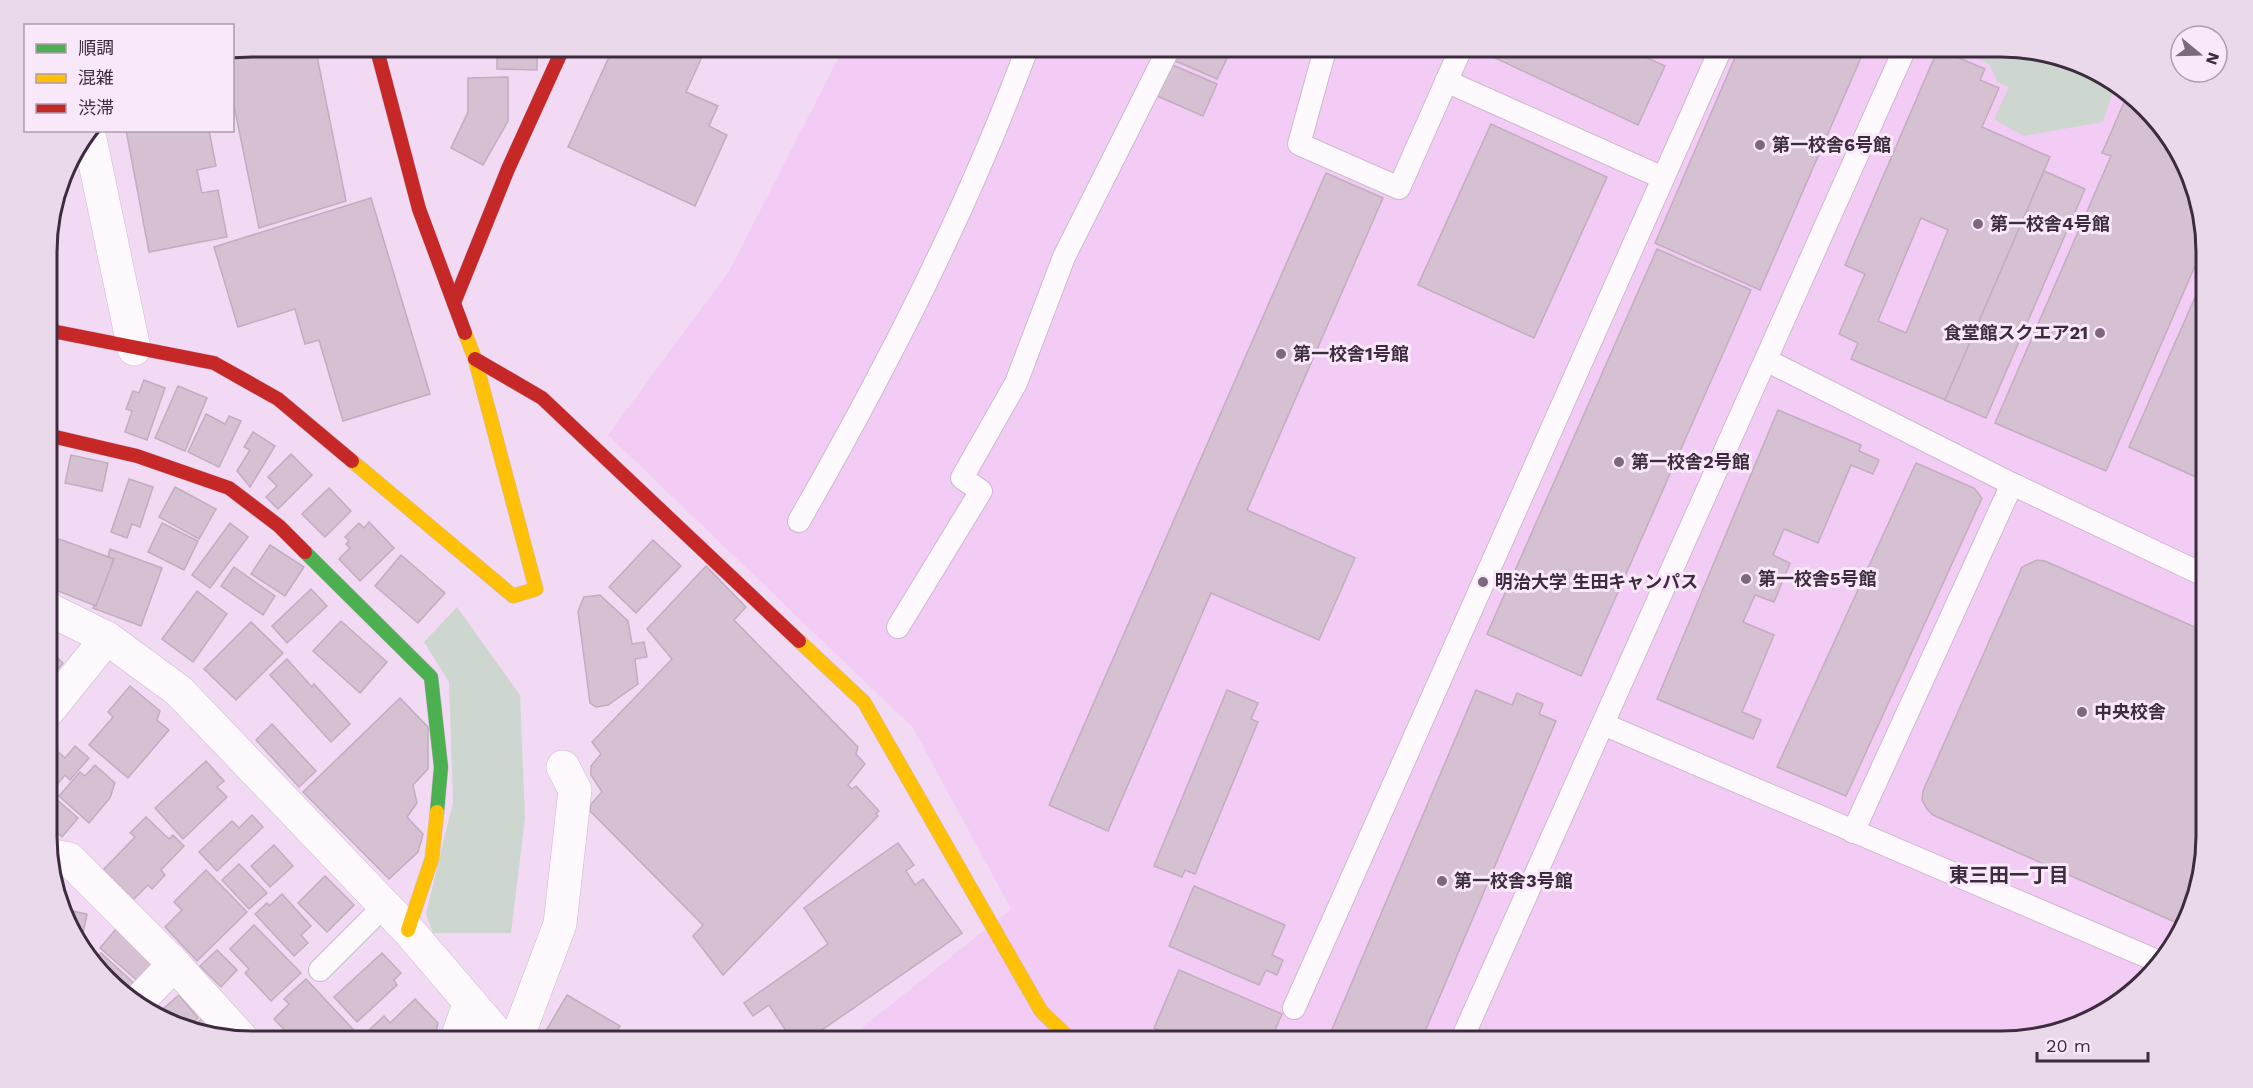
<svg xmlns="http://www.w3.org/2000/svg" width="2253" height="1088" viewBox="0 0 2253 1088" font-family="'Work Sans','Noto Sans JP',sans-serif">
	<style>
		.built { fill: #f3ccf5 }
		.green { fill: #ced7cf }
		.building { fill: #d6c1d2; stroke: #c2adbf; stroke-width: 1.5; fill-rule: evenodd }
		.lines { fill: none; stroke-linecap: round; stroke-linejoin: round }
		.lane-casing { stroke: #cdbace; stroke-width: 24 }
		.street-casing { stroke: #cdbace; stroke-width: 34 }
		.fast-casing { stroke: #cdbace; stroke-width: 15 }
		.slow-casing { stroke: #cdbace; stroke-width: 15 }
		.jam-casing { stroke: #cdbace; stroke-width: 15 }
		.lane { stroke: #fdf9fd; stroke-width: 22 }
		.street { stroke: #fdf9fd; stroke-width: 33 }
		.fast { stroke: #4caf50; stroke-width: 14 }
		.slow { stroke: #ffc107; stroke-width: 14 }
		.jam { stroke: #c62828; stroke-width: 14 }
		.poi-dot { fill: #7c697e; stroke: #f9e7fa; stroke-width: 2 }
		.labels { text-anchor: middle; stroke-width: 6; stroke-linejoin: round; paint-order: stroke }
		.poi-label { font-size: 18px; font-weight: bold; fill: #3d2c3e; stroke: #f9e7fa; text-anchor: start }
		.neighbourhood-label { font-size: 20px; font-weight: bold; fill: #3d2c3e; stroke: #f9e7fa }
		.rim { fill: none; stroke: #3d2c3e; stroke-width: 3 }
	</style>
	<rect width="100%" height="100%" fill="#f2daf4"/>
	<path class="built" d="M2001,46l79,16 84,65 41,98 1,612 -15,78 -27,46 -48,46 -102,34h-1169l166,-132 -98,-181 -305,-293 121,-164 115,-224z"/>
	<g class="green">
		<path d="M1957,47h44l79,15 34,27 -11,33 -80,14 -29,-17 15,-32 -12,-5 -7,-17z"/>
		<path d="M457,607l63,88 5,123 -14,115h-78l-7,-19 27,-112 -4,-120 -25,-40z"/>
	</g>
	<g class="building">
		<path d="M252,46h63l31,155 -87,27 -27,-132v-46z"/>
		<path d="M433,46h42v7l-42,3z"/>
		<path d="M497,46h40v24l-40,-1z"/>
		<path d="M614,46h93l-21,46 32,14 -9,20 18,9 -32,71 -127,-59z"/>
		<path d="M1177,46h40l13,6 -13,27 -46,-20z"/>
		<path d="M1499,46h123l9,5 2,-5h11l7,4 -4,8 18,8 -27,59 -145,-68z"/>
		<path d="M1740,46h126l-106,244 -105,-47z"/>
		<path d="M1938,49l47,20 -5,11 19,8 -17,39 68,30 -105,243 -94,-41 7,-16 -19,-9 26,-60 -20,-9zM1921,218l27,12 -42,103 -28,-12z"/>
		<path d="M1168,63l49,21 -14,32 -48,-21z"/>
		<path d="M508,77v44l-25,44 -32,-17 17,-36v-34z"/>
		<path d="M2126,98l38,29 41,98v18l-99,228 -111,-48 116,-267 -9,-3z"/>
		<path d="M1491,124l116,53 -73,161 -116,-53z"/>
		<path d="M126,130h83l7,36 -19,4 5,23 16,-3 9,47 -78,15z"/>
		<path d="M2044,171l41,18 -99,229 -41,-18z"/>
		<path d="M1326,173l57,25 -136,312 108,48 -36,82 -108,-47 -103,238 -59,-26z"/>
		<path d="M371,198l59,196 -87,27 -24,-81 -14,4 -10,-35 -57,18 -24,-80z"/>
		<path d="M1657,249l94,41 -170,386 -94,-42z"/>
		<path d="M2204,277l1,1v203l-76,-34z"/>
		<path d="M144,380l21,8 -18,52 -22,-8 7,-21 -6,-2 7,-18 6,2z"/>
		<path d="M178,386l29,12 -22,53 -30,-13z"/>
		<path d="M1778,410l83,35 -2,6 20,9 -6,14 -22,-9 -33,78 -34,-14 -11,26 17,8 -16,39 -19,-7 -12,27 31,13 -32,77 19,8 -8,19 -96,-40z"/>
		<path d="M206,414l19,10 4,-8 12,5 -22,46 -31,-15z"/>
		<path d="M253,432l22,14 -25,41 -13,-16 13,-21 -6,-3z"/>
		<path d="M291,454l21,21 -34,34 -12,-12 11,-11 -9,-9z"/>
		<path d="M71,455l37,8 -6,28 -37,-8z"/>
		<path d="M1916,463l58,25 8,10 -136,298 -69,-29z"/>
		<path d="M129,479l24,8 -13,40 -8,-3 -5,14 -16,-6z"/>
		<path d="M175,487l41,22 -17,30 -40,-22z"/>
		<path d="M329,488l22,23 -26,26 -23,-23z"/>
		<path d="M369,522l25,26 -34,33 -21,-22 11,-11 -4,-4 3,-3 -4,-4 14,-14 5,5z"/>
		<path d="M162,523l36,18 -14,29 -36,-18z"/>
		<path d="M230,523l18,14 -38,51 -18,-13z"/>
		<path d="M59,539l55,20 -18,47 -48,-19v-18z"/>
		<path d="M653,540l28,26 -45,47 -27,-26z"/>
		<path d="M270,545l34,22 -19,29 -34,-22z"/>
		<path d="M110,549l52,19 -21,58 -48,-18 1,-3 2,1 18,-47 -6,-2z"/>
		<path d="M401,555l44,38 -27,30 -43,-37z"/>
		<path d="M2037,560l8,1 161,71v205l-15,78 -7,11 -251,-111 -6,-6 -5,-9 1,-9 99,-224z"/>
		<path d="M706,566l40,41 -12,13 124,127 -2,7 9,10 -17,21 4,4 4,-3 23,25 -3,3 2,2 -155,159 -30,-39 10,-11 -113,-114 1,-7 11,-12 -11,-17v-9l10,-12 -9,-12 80,-83 -25,-30z"/>
		<path d="M234,567l41,29 -12,19 -42,-29z"/>
		<path d="M311,589l16,17 -40,37 -15,-17z"/>
		<path d="M197,591l30,23 -34,48 -31,-23z"/>
		<path d="M600,595l28,26 4,23 12,-2 3,15 -12,2 3,25 -30,21 -12,2 -6,-4 -12,-92 6,-14z"/>
		<path d="M341,621l46,41 -27,31 -47,-42z"/>
		<path d="M251,622l32,31 -47,47 -32,-31z"/>
		<path d="M48,649l15,14 -15,17z"/>
		<path d="M287,659l25,28 2,-3 36,40 -19,18 -61,-67z"/>
		<path d="M130,686l30,25 -3,9 12,10 -41,48 -39,-33 24,-28 -5,-5z"/>
		<path d="M1227,690l31,13 -7,16 7,3 -63,152 -10,-4 -3,7 -28,-11z"/>
		<path d="M1476,690l36,15 5,-12 26,11 -4,10 17,7 -135,320h-94z"/>
		<path d="M400,698l28,29v42l-15,16 4,18 -10,14 16,17 -5,18 -29,27 -86,-87z"/>
		<path d="M272,724l44,47 -17,16 -43,-47z"/>
		<path d="M48,743l17,15 10,-12 14,12 -19,22 -5,-5 -14,17 -3,-3z"/>
		<path d="M206,761l18,20 -7,6 10,10 -44,42 -28,-31z"/>
		<path d="M95,765l20,18 -5,15 -21,25 -30,-27 21,-24 5,4z"/>
		<path d="M48,792l30,26 -16,19 -3,-3 -5,5 -6,-5z"/>
		<path d="M252,815l11,12 -46,44 -18,-19 33,-31 7,7z"/>
		<path d="M146,817l23,22 4,-4 11,11 -23,24 4,5 -13,14 -4,-4 -15,15 -30,-30 32,-33 -5,-4z"/>
		<path d="M898,843l16,22 -8,6 9,14 8,-6 39,54 -156,108h-20l-3,-3 5,-4 -19,-29 -16,11 -9,-13 84,-59 -24,-36z"/>
		<path d="M274,845l19,21 -23,21 -19,-21z"/>
		<path d="M239,864l28,29 -18,16 -27,-29z"/>
		<path d="M206,870l41,42 -50,49 -32,-34 17,-17 -8,-8z"/>
		<path d="M325,876l29,29 -27,27 -29,-29z"/>
		<path d="M1194,886l91,39 -13,30 11,5 -6,15 -11,-5 -7,15 -90,-39z"/>
		<path d="M282,894l29,32 -10,9 7,8 -14,13 -39,-42 12,-11 2,3z"/>
		<path d="M68,910l19,4 -6,29z"/>
		<path d="M254,925l47,48 -30,28 -26,-28 4,-4 -19,-20z"/>
		<path d="M116,929l40,34 -17,19 -39,-34z"/>
		<path d="M217,950l20,20 -16,17 -21,-21z"/>
		<path d="M101,953l35,32 -7,7 -38,-29z"/>
		<path d="M382,953l19,20 -7,7 3,5 -40,37 -23,-25z"/>
		<path d="M1179,970l103,44 -12,27h-85l-31,-13z"/>
		<path d="M306,979l58,62h-69l-21,-22 15,-15 -5,-5z"/>
		<path d="M179,995l19,23 -13,10 -12,-2 -16,-12z"/>
		<path d="M567,995l53,31 -9,15h-58l-10,-5z"/>
		<path d="M415,999l23,24 -3,13 -5,5h-54l-9,-9 17,-16 6,7z"/>
		<path d="M204,1017l14,18 -29,-6z"/>
	</g>
	<g class="lines">
		<g class="lane-casing">
			<g id="lane">
				<path d="M1326,46l-27,98 100,44 63,-142"/>
				<path d="M1446,81l217,97"/>
				<path d="M1766,360l246,124 194,92"/>
				<path d="M799,521c87,-152 168,-310 229,-475"/>
				<path d="M898,627l83,-136 -19,-13 54,-95 48,-126 106,-211"/>
				<path d="M1603,724l559,239"/>
				<path d="M1853,832l159,-348"/>
				<path d="M320,970l65,-65"/>
				<path d="M1294,1008l428,-962"/>
				<path d="M1461,1041l445,-995"/>
			</g>
		</g>
		<g class="street-casing">
			<g id="street">
				<path d="M89,134l45,215"/>
				<path d="M48,609l59,29 72,53 229,239 95,111"/>
				<path d="M48,711l59,-73"/>
				<path d="M48,855l21,4 105,105 69,76"/>
				<path d="M140,1000l34,-36"/>
				<path d="M456,1041l14,-39"/>
				<path d="M516,1041l44,-117 15,-134 -12,-23"/>
			</g>
		</g>
		<g class="fast-casing">
			<path id="fast" d="M305,552l126,125 10,90 -4,45"/>
		</g>
		<g class="slow-casing">
			<g id="slow">
				<path d="M352,461l161,135 23,-7 -61,-230 -10,-26"/>
				<path d="M799,641l65,61 177,309 31,30"/>
				<path d="M408,930l24,-72 5,-46"/>
			</g>
		</g>
		<g class="jam-casing">
			<g id="jam">
				<path d="M376,46l43,163 46,124"/>
				<path d="M454,303l54,-134 56,-123"/>
				<path d="M47,330l167,33 64,36 74,62"/>
				<path d="M475,359l67,39 257,243"/>
				<path d="M47,435l90,21 92,32 50,38 26,26"/>
			</g>
		</g>
		<use href="#lane" class="lane"/>
		<use href="#street" class="street"/>
		<use href="#fast" class="fast"/>
		<use href="#slow" class="slow"/>
		<use href="#jam" class="jam"/>
	</g>
	<g class="poi-dot">
		<circle cx="1760" cy="145" r="6"/>
		<circle cx="1978" cy="224" r="6"/>
		<circle cx="2100" cy="333" r="6"/>
		<circle cx="1281" cy="354" r="6"/>
		<circle cx="1619" cy="462" r="6"/>
		<circle cx="1746" cy="579" r="6"/>
		<circle cx="1483" cy="582" r="6"/>
		<circle cx="2082" cy="712" r="6"/>
		<circle cx="1442" cy="881" r="6"/>
	</g>
	<g class="labels">
		<g class="poi-label">
			<text x="1772" y="151">第一校舎6号館</text>
			<text x="1990" y="230">第一校舎4号館</text>
			<text x="2088" y="339" text-anchor="end">食堂館スクエア21</text>
			<text x="1293" y="360">第一校舎1号館</text>
			<text x="1631" y="468">第一校舎2号館</text>
			<text x="1758" y="585">第一校舎5号館</text>
			<text x="1495" y="588">明治大学 生田キャンパス</text>
			<text x="2094" y="718">中央校舎</text>
			<text x="1454" y="887">第一校舎3号館</text>
		</g>
		<g class="neighbourhood-label">
			<text x="2009" y="882">東三田一丁目</text>
		</g>
	</g>
	<path d="M0 0H2253V1088H0ZM252 57H2001A195 195 0 0 1 2196 252V836A195 195 0 0 1 2001 1031H252A195 195 0 0 1 57 836V252A195 195 0 0 1 252 57Z" fill="#ead8eb" fill-rule="evenodd"/>
	<path class="rim" d="M252 57H2001A195 195 0 0 1 2196 252V836A195 195 0 0 1 2001 1031H252A195 195 0 0 1 57 836V252A195 195 0 0 1 252 57Z"/>
	<rect x="24" y="24" width="210" height="108" fill="#f9e7fa" stroke="#ae9caf" stroke-width="1.5"/>
	<rect x="36" y="44" width="30" height="9" fill="#4caf50" stroke="#ae9caf" stroke-width="1.5"/>
	<text x="78" y="54" font-size="18" fill="#3d2c3e">順調</text>
	<rect x="36" y="74" width="30" height="9" fill="#ffc107" stroke="#ae9caf" stroke-width="1.5"/>
	<text x="78" y="84" font-size="18" fill="#3d2c3e">混雑</text>
	<rect x="36" y="104" width="30" height="9" fill="#c62828" stroke="#ae9caf" stroke-width="1.5"/>
	<text x="78" y="114" font-size="18" fill="#3d2c3e">渋滞</text>
	<g transform="translate(2199 54) rotate(109)"><circle r="28" fill="#f9e7fa" stroke="#ae9caf" stroke-width="1.5"/>
	<path d="M0-4.5L10 22L0 15L-10 22Z" fill="#7c697e"/>
	<text y="-9" font-size="16" font-weight="bold" text-anchor="middle" fill="#3d2c3e">N</text>
	</g>
	<path d="M2037 1052v9h111v-9" fill="none" stroke="#3d2c3e" stroke-width="3"/>
	<text x="2046" y="1052" font-size="18" fill="#3d2c3e" stroke="#f9e7fa" stroke-width="4.5" paint-order="stroke">20 m</text>
</svg>
